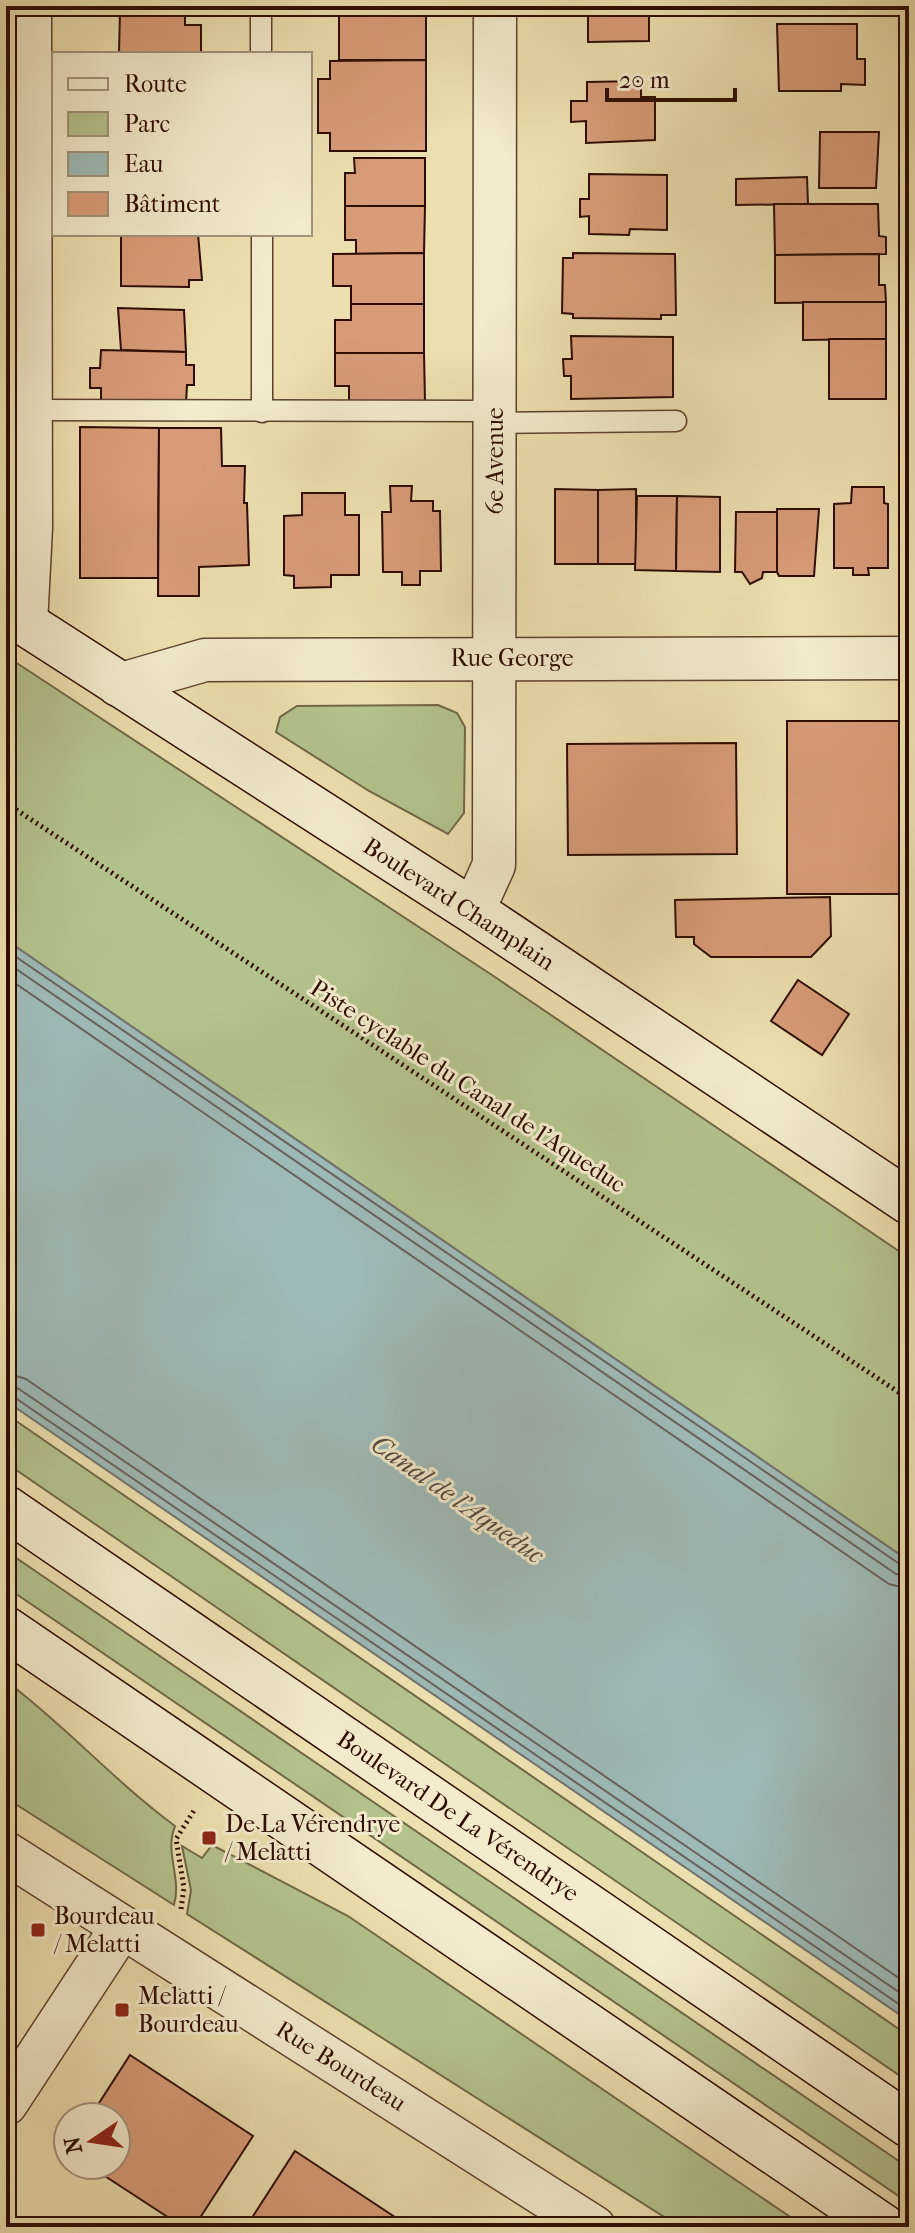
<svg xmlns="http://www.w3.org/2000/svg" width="915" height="2233" viewBox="0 0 915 2233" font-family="'IM FELL French Canon',serif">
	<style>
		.green { fill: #b4c38e; stroke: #706848; stroke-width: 2 }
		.water { fill: #9ebab7; stroke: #71746e; stroke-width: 2 }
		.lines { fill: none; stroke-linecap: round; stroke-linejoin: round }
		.shore { stroke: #66635c; stroke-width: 2 }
		.building { fill: #d89c78; stroke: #2d0c01; stroke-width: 2 }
		.lane-casing { stroke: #5d412d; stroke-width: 23 }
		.street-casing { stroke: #5d412d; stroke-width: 45 }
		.secondary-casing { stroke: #2d0c01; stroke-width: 47 }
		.path { stroke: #2d0c01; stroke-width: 5; stroke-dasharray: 2 4; stroke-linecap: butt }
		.lane { stroke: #f3ebcc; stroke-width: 20 }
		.street { stroke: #f3ebcc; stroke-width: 42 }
		.secondary { stroke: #f3ebcc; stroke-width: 44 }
		.poi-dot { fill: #8f2418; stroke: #f3ebcc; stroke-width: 3 }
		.labels { text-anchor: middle; stroke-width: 6; stroke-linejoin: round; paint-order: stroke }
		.street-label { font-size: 24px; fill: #2d0c01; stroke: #f3ebcc }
		.poi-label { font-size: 24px; fill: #2d0c01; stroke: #f3ebcc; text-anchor: start }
		.water-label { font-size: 26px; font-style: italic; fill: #554941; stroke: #f3ebcc }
	</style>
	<rect width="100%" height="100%" fill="#ede0b0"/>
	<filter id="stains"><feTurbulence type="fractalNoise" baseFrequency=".0025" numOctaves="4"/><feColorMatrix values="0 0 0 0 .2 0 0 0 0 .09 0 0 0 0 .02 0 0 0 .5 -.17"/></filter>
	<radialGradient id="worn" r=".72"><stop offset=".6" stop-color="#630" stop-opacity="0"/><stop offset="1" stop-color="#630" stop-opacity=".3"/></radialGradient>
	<g class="green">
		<path d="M6,656l486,319 417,283v303l-903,-621z"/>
		<path d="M438,705l19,8 8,14 -1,86 -16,21 -79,-43 -93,-59 4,-15 17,-11z"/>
		<path d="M6,1414l903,622v46l-903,-619z"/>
		<path d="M6,1551l903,617v35l-903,-616z"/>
		<path d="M6,1681c60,45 109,101 169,145 -11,27 7,51 -1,79l-168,-107z"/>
		<path d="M212,1845l136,71 457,311h-125l-493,-313 4,-24 -9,-44 20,12z"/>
	</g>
	<path class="water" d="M6,940l903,621v460l-903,-620z"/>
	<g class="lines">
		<g class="shore">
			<path d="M6,950l895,615 8,2"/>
			<path d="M6,962l890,612 13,3"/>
			<path d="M6,977l883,607 20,5"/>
			<path d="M6,1373l20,6 883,606"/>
			<path d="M6,1385l13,4 890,610"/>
			<path d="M6,1395l8,2 895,614"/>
		</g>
	</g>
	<g class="building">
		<path d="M120,6h88v5l-88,-1z"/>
		<rect x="339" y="6" width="87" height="5"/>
		<path d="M588,6h61v35l-61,1z"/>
		<path d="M120,10l65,1v14h16v29h-82z"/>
		<rect x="339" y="11" width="87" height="49"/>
		<path d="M777,24h80v35h8v26l-24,-1v7h-62z"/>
		<path d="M426,60v91h-96v-18h-12v-54h12v-18z"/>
		<path d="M641,81v16h14v43l-69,3v-22l-15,1v-21h16v-19z"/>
		<path d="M820,132h59l-3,56h-57z"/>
		<path d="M354,158h71v48h-80v-33h10z"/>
		<path d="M589,174l78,1v55l-37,-1 -1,6 -40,-1v-18l-9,1v-18h9z"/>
		<path d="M807,177l1,27 -72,1v-26z"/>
		<path d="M774,204h104l1,32 7,1v17l-111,1z"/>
		<path d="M345,206h80l-1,47 -68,1v-14h-11z"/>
		<path d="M121,234h77l4,46h-13v7l-68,-1z"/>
		<path d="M424,253v51h-73v-18h-18v-32z"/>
		<path d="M573,253l102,1 1,61h-15v4l-88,-1v-4l-11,-1 1,-55h10z"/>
		<path d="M879,254v31h6l1,17 -111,1v-48z"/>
		<path d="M803,302h83v37l-83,1z"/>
		<path d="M351,304h73v49h-89v-33h16z"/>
		<path d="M118,308l66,2 2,42 -65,-2z"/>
		<path d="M571,336l102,1v60l-102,2v-23h-7l-1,-17h9z"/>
		<rect x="829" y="339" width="57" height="60"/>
		<path d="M101,350l85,2v13h8v20h-7l-1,18 -85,-3v-12h-11v-20h10z"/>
		<path d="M335,353h89l1,49h-76v-16h-14z"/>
		<path d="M80,427l79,1 -1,150h-78z"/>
		<path d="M159,428h62l1,38h23l-1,37h3l2,62 -50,2v29h-41z"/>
		<path d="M390,486h22l-1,15h22v10h7l1,60h-21v14h-18v-13h-19l-1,-60h9z"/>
		<path d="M852,487h32v16l4,1v64h-20l1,7h-16v-7h-19v-64l17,-1z"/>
		<path d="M555,489l43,1v74h-43z"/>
		<path d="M636,489v75h-38v-74z"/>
		<path d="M302,493h43v22h14v60h-28v12l-37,1v-12l-10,-1v-59l18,-1z"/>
		<path d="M637,496h40l-1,75 -41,-1z"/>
		<path d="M677,496l43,1v75l-44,-1z"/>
		<path d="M777,509h42l-5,67h-35l-2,-4z"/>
		<path d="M736,512h41v60h-14l-1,6 -12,6 -8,-12h-7z"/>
		<rect x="787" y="721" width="121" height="173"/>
		<path d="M736,743l1,111 -169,1 -1,-111z"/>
		<path d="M830,897l1,39 -20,21h-100l-17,-13v-7h-18l-1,-37z"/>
		<path d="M798,980l51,34 -27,41 -51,-34z"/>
		<path d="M130,2055l123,81 -59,91h-11l-95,-62h28v-48h-26z"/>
		<path d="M295,2151l115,76h-164z"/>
	</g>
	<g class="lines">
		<g class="lane-casing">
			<g id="lane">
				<path d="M261,6v48"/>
				<path d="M262,234v178"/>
				<path d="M31,410l464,1"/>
				<path d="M495,423l181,-2"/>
			</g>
		</g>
		<g class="street-casing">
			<g id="street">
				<path d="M26,624l5,-96 -1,-522"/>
				<path d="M118,685l87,-25 704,-2"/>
				<path d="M473,911l21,-46 1,-859"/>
				<path d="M6,1853l588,374"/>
				<path d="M6,2104l116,-177"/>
			</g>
		</g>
		<g class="secondary-casing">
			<g id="secondary">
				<path d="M6,611l467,300 436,291"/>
				<path d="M6,1508l903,617"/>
				<path d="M6,1629l878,598"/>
			</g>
		</g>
		<g class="path">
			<path d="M6,803l903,596"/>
			<path d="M181,1909l3,-21 -8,-49 19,-30"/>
		</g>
		<use href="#lane" class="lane"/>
		<use href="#street" class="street"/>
		<use href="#secondary" class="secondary"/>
	</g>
	<g class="poi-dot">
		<rect x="201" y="1830" width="16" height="16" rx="4"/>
		<rect x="30" y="1922" width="16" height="16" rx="4"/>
		<rect x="114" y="2002" width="16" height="16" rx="4"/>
	</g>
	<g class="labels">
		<g class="street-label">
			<text transform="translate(495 461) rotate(-90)" y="8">6e Avenue</text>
			<text x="512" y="666">Rue George</text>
			<text transform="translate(459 904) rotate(33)" y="8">Boulevard Champlain</text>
			<text transform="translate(468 1086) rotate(33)" y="8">Piste cyclable du Canal de l'Aqueduc</text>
			<text transform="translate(458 1816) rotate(34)" y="8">Boulevard De La Vérendrye</text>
			<text transform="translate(341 2066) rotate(32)" y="8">Rue Bourdeau</text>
		</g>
		<g class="poi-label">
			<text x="225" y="1832">De La Vérendrye<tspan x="225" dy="28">/ Melatti</tspan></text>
			<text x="54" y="1924">Bourdeau<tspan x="54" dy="28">/ Melatti</tspan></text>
			<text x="138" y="2004">Melatti /<tspan x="138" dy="28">Bourdeau</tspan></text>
		</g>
		<g class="water-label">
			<text transform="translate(458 1499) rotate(35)" y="9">Canal de l'Aqueduc</text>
		</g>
	</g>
	<rect width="915" height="2233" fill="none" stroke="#ede0b0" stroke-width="32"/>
	<rect x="8" y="8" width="899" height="2217" fill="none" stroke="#2d0c01" stroke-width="4"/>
	<rect x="16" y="16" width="883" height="2201" fill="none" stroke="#2d0c01" stroke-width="2"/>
	<rect x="52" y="52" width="260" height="184" fill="#f3ebcc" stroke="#a4927b" stroke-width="2"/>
	<rect x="68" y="78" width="40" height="12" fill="#f3ebcc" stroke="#a4927b" stroke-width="2"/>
	<text x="124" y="92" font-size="24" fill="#2d0c01">Route</text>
	<rect x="68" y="112" width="40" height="24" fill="#b4c38e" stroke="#a4927b" stroke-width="2"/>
	<text x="124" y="132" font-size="24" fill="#2d0c01">Parc</text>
	<rect x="68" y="152" width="40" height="24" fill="#9ebab7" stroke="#a4927b" stroke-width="2"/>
	<text x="124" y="172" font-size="24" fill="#2d0c01">Eau</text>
	<rect x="68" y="192" width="40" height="24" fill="#d89c78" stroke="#a4927b" stroke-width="2"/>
	<text x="124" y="212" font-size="24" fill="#2d0c01">Bâtiment</text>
	<g transform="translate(92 2141) rotate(257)"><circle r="38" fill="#f3ebcc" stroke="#a4927b" stroke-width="2"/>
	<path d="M0-6L14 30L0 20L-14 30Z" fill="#8f2418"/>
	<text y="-12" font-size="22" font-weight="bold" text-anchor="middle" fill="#2d0c01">N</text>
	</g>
	<path d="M607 88v12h128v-12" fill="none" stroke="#2d0c01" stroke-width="4"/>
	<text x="619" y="88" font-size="24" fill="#2d0c01" stroke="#f3ebcc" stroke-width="6" paint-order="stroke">20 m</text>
	<rect width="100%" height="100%" filter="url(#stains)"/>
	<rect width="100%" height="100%" fill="url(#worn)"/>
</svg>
